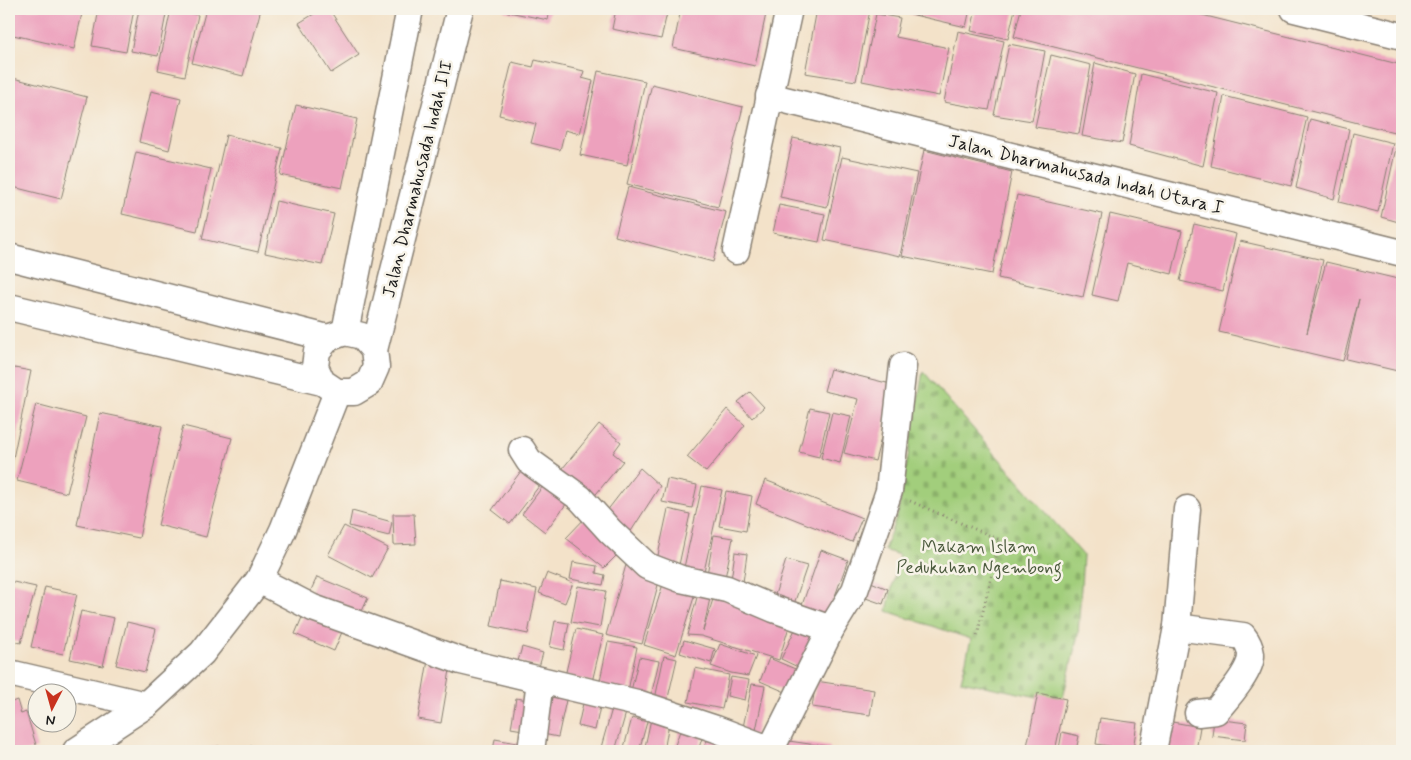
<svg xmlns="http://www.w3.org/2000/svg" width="1411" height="760" viewBox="0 0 1411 760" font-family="Mynerve,sans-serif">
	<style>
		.cemetery { fill: url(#cemetery-stones); stroke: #5f754c }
		.building { fill: #eda1bd }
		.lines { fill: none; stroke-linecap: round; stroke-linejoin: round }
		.street-casing { stroke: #887f72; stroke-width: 29 }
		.path { stroke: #887f72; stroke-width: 3; stroke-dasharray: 1 4; stroke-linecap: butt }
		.street { stroke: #fff; stroke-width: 26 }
		.labels { text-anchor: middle; stroke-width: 5; stroke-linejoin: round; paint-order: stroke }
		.street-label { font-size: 18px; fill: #1c1c1c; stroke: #f7f3e8 }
		.park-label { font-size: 18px; fill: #4b5a3d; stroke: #f7f3e8 }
	</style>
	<defs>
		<pattern id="cemetery-stones" width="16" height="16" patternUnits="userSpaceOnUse" patternTransform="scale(1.25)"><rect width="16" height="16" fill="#a2ce7b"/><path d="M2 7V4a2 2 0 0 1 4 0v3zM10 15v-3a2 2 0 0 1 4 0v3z" fill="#8bb06a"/></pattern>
	</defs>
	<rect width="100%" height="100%" fill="#f7f3e8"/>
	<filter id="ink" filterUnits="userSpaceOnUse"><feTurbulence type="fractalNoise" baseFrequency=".02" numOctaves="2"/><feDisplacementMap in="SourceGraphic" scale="10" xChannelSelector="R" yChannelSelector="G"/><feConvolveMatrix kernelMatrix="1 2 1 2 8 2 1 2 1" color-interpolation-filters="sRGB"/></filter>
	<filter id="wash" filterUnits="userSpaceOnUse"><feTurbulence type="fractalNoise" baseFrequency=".0096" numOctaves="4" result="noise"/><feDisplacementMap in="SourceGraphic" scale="20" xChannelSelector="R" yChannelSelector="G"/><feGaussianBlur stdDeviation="1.12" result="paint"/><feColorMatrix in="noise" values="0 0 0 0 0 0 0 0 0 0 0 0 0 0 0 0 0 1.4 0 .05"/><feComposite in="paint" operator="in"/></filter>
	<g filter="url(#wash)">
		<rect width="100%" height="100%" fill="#f3e2c9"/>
		<path class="cemetery" d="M923,371l160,184 -5,80 -16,67 -101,-21 10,-42 -84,-28 12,-56 -15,-5 14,-37z"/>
		<g id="blocks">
			<g class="building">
				<path d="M9,9h74l-9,40 -65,-15z"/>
				<path d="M99,9h35l-8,43 -34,-6z"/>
				<path d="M139,9h28l-9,47 -27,-5z"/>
				<path d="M171,9l27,6 -13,61 -27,-6z"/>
				<path d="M206,9h55l-18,67 -51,-13z"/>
				<path d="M322,9h7l30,46 -28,18 -32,-50z"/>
				<path d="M504,9h46l-2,11 -44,-9z"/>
				<path d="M616,9h52l-7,30 -49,-10z"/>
				<path d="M681,9h86l-12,57 -82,-18z"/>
				<path d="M817,9h45l8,1 -14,71 -51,-8z"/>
				<path d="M888,9h82l-4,18z"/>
				<path d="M976,9h39l-7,30 -37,-8z"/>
				<path d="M1021,9h157l224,56v69l-388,-97z"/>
				<path d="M876,14l24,4 -4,19 53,11 -10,48 -77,-15z"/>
				<path d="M958,31l46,10 -15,69 -45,-8z"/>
				<path d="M1009,44l36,7 -13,70 -38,-6z"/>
				<path d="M1051,55l40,10 -12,69 -44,-7z"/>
				<path d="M535,60l49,11 -2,7 11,3 -13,53 -15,-4 -5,20 -29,-7 5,-19 -37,-9 13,-53 21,5z"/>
				<path d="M1095,63l40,11 -13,69 -40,-7z"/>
				<path d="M598,71l47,10 -18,84 -47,-10z"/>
				<path d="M1141,74l77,19 -15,73 -74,-20z"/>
				<path d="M9,77l78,20 -26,102 -52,-13z"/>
				<path d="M652,84l91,23 -25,100 -91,-23z"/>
				<path d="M151,91l30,7 -12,52 -30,-8z"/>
				<path d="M1224,96l83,21 -16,69 -80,-20z"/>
				<path d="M296,105l61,14 -15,69 -62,-13z"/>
				<path d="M1310,119l39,10 -15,70 -38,-11z"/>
				<path d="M1353,133l40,10 -15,69 -39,-10z"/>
				<path d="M226,135l56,13 -24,104 -56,-13z"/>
				<path d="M793,138l47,10 -13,59 -47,-10z"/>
				<path d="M1396,148l6,2v73l-21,-6z"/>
				<path d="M924,150l88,22 -20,102 -90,-18z"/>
				<path d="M136,152l75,17 -14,62 -75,-17z"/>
				<path d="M842,157l75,16 -17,83 -76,-16z"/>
				<path d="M628,187l98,25 -13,50 -98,-26z"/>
				<path d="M1017,195l85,19 -19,83 -85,-19z"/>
				<path d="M276,201l58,13 -12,51 -57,-12z"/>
				<path d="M779,205l46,9 -6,28 -46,-9z"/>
				<path d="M1110,214l72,17 -10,43 -45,-11 -9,38 -26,-6z"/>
				<path d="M1194,224l42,10 -13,57 -43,-10z"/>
				<path d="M1240,241l83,19 -16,73 19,-71 76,18v92l-56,-13 13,-60 -16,62 -124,-29z"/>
				<path d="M9,367l22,4 -21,102h-1z"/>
				<path d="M830,369l65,16 -20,76 -31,-8 14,-54 -34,-8z"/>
				<path d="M750,392l14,15 -12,11 -14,-16z"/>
				<path d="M36,404l50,13 -19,76 -50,-12z"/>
				<path d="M810,408l19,4 -10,45 -20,-5z"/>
				<path d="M727,409l18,16 -39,47 -19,-15z"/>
				<path d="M832,412l19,4 -11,47 -19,-5z"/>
				<path d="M100,413l62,13 -23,112 -62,-13z"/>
				<path d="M599,424l22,18 -8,11 10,8 -31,38 -34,-25z"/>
				<path d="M183,426l49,12 -26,99 -48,-12z"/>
				<path d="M527,463l19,14 -36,47 -18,-14z"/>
				<path d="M640,468l20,18 -32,50 -25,-20z"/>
				<path d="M549,478l24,17 -28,37 -23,-18z"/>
				<path d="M667,479l30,6 -5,23 -30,-6z"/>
				<path d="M765,480l97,38 -10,24 -96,-38z"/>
				<path d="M702,486l20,4 -19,86 -20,-4z"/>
				<path d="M726,491l26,5 -6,35 -27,-5z"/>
				<path d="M668,509l22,5 -11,51 -22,-5z"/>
				<path d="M352,511l40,11 -3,14 -40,-10z"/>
				<path d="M393,514h21l2,30 -22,1z"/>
				<path d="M588,515l36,33 -20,20 -38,-30z"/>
				<path d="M344,526l44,22 -16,30 -44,-23z"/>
				<path d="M714,535l19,3 -9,45 -18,-3z"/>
				<path d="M821,550l27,10 -22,61 -26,-10z"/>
				<path d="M735,552l12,2 -5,35 -12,-2z"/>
				<path d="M786,560l21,6 -14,41 -20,-6z"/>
				<path d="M573,562l24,4 -1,7 9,2 -2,10 -33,-6z"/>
				<path d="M626,565l35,9 -19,70 -36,-9z"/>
				<path d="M547,573l26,10 -8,20 -26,-10z"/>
				<path d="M317,577l51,21 -10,22 -51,-21z"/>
				<path d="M866,580l22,9 -5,15 -23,-8z"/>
				<path d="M9,581l27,6 -15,56 -12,-3z"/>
				<path d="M500,581l37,8 -9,45 -37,-8z"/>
				<path d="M663,584l32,10 -19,61 -32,-10z"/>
				<path d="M578,586l28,5 -6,36 -29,-5z"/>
				<path d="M700,586l12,3 -9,42 11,-35 77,24 -12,40 -78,-24 -14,-1z"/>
				<path d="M45,587l32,7 -14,60 -32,-7z"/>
				<path d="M81,611l33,7 -11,48 -33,-7z"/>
				<path d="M303,615l39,17 -8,19 -39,-17z"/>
				<path d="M555,621l14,2 -5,27 -14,-3z"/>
				<path d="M799,621l26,12 -19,38 -25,-12z"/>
				<path d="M127,622l29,7 -11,43 -29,-7z"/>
				<path d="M576,629l27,6 -11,47 -27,-6z"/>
				<path d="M684,640l31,9 -4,14 -31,-10z"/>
				<path d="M608,642l29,5 -10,49 -29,-6z"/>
				<path d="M720,644l36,12 -8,20 -17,-3 -20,-7z"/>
				<path d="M522,647l21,6 -4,14 -21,-6z"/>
				<path d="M664,656l13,3 -10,43 -12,-3z"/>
				<path d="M639,657l20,4 -8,35 -20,-5z"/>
				<path d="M769,658l31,13 -10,23 -30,-13z"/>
				<path d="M428,660l23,4 -10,59 -23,-4z"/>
				<path d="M695,668l34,7 -7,34 -34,-7z"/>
				<path d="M731,677l18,3 -4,20 -18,-4z"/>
				<path d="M816,681l58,9 -4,25 -58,-8z"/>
				<path d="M752,684l13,2 -10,49 -13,-3z"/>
				<path d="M547,687l21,4 -10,46 -20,-4z"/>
				<path d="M1038,693l28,6 -11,52h-29z"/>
				<path d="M516,698l18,3 -5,30 -18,-3z"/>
				<path d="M584,699l17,3 -6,28 -17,-4z"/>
				<path d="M17,700l4,14 5,-2 11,36 -11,3h-17v-48z"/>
				<path d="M613,705l14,4 -12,42h-15z"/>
				<path d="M632,718l15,4 -8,29h-16z"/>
				<path d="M1100,718l37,5 -4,27 -37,-6z"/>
				<path d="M651,719l18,4 -5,28h-20z"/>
				<path d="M1214,719l33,4 -2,17 -33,-4z"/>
				<path d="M1167,721l33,6 -4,24h-16l-18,-3z"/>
				<path d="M681,728l22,7 -5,16h-25z"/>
				<path d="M1062,732l17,4 -3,15 -17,-2z"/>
				<path d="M709,734l11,4 -5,13h-12z"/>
				<path d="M495,739l33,6 -1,6h-34z"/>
				<path d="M782,740l48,7v4h-50z"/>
				<path d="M727,743l20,8h-24z"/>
				<path d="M219,746l1,5h-21v-1z"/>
				<path d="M252,746l1,5h-22v-1z"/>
				<path d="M1095,748l13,2v1h-13z"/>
			</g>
		</g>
	</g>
	<g filter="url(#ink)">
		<use href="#blocks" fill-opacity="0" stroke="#887f72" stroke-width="1"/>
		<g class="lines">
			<g class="street-casing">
				<g id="street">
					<path d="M1294,9l108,27"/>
					<path d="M769,96l633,157"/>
					<path d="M736,251l53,-242"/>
					<path d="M9,257l319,81"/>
					<path d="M9,307l313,75 15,10h17l15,-9 7,-16 -2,-17 -12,-14 -17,-4 -17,6 -11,13 -2,16 7,15"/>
					<path d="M345,332l65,-323"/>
					<path d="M374,350l86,-341"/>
					<path d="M522,450l7,11 51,37 30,33 37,35 34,13 46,10 47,20 57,20"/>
					<path d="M259,580l54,28 148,53 176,42 79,26 53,20"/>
					<path d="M1177,627l66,9c4,5 7,11 8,18 1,17 -25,45 -35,57l-18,2"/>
					<path d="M9,673l137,32"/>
					<path d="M76,751l70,-46 56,-52 57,-73 24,-50 54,-138"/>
					<path d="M531,751l9,-70"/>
					<path d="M768,751l7,-10 56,-112 24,-39 34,-99 14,-125"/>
					<path d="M1153,751l24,-124 10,-118"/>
				</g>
			</g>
			<path class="path" d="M910,501l90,39 -23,96"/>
			<use href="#street" class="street"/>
		</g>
	</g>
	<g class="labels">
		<g class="street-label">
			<text transform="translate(1086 174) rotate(14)" y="6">Jalan Dharmahusada Indah Utara I</text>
			<text transform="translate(417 179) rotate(-76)" y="6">Jalan Dharmahusada Indah III</text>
		</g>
		<g class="park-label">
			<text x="979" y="552">Makam Islam<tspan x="979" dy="21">Pedukuhan Ngembong</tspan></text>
		</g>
	</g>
	<rect width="1411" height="760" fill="none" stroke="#f7f3e8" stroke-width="30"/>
	<g transform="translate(52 708) rotate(186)"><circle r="24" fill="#f7f3e8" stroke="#9f9d96"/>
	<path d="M0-4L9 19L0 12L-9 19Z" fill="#c8321e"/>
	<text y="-8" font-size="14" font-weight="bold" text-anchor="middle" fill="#1c1c1c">N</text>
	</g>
</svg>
